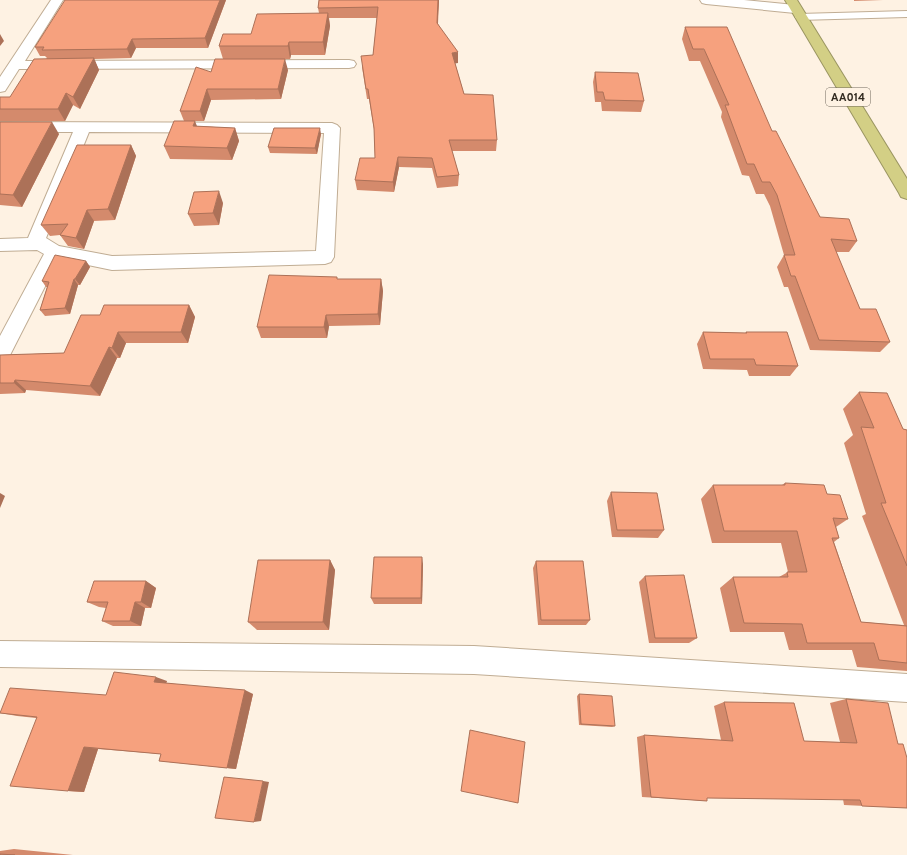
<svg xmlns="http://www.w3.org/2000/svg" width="907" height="855" viewBox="0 0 907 855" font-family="Overpass,sans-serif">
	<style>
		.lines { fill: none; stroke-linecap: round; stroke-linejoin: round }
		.lane-casing { stroke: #c0ad94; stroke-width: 2 }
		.street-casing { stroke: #c0ad94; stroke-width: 2 }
		.highway-casing { stroke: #9b9662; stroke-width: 2 }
		.lane { fill: #fff; fill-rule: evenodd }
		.street { fill: #fff; fill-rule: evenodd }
		.highway { fill: #d3cf85; fill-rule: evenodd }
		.wall { fill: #d48a6c }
		.shaded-wall { fill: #ac7158 }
		.building { fill: #f6a17e; stroke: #ac7158 }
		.labels { text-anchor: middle; stroke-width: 3; stroke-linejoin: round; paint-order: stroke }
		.shield { fill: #fef2e3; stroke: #6f675b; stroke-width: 1 }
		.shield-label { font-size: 11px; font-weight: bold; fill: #322b21 }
	</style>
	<rect width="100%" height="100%" fill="#fef2e3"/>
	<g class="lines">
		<g class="lane-casing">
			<path id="lane" d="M907,11v6l-108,3 -4,-3 4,-3z"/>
		</g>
		<g class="street-casing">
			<g id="street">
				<path d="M51,0h12l-38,61 324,-1 5,1 2,3 -2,3 -5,1 -330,1 -14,22 -5,1v-15z"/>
				<path d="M700,0h44l51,5 5,1 1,3 -1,3 -5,1 -89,-9 -4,-1z"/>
				<path d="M0,122l332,1 5,2 3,3 -6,129 -3,5 -6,2 -213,6 -53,-11 -52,102 -7,2v-27l44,-82 -7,-4 -37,1v-12l28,-1 45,-106h-73zM89,132l235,1 -8,118 -204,5 -53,-10 -13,-8z"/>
				<path d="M0,641l474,5 433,28v28l-433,-28 -474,-7z"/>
			</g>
		</g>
		<g class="highway-casing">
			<path id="highway" d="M785,0h12l110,179v20l-6,-2 -2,-4z"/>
		</g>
		<use href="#lane" class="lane"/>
		<use href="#street" class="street"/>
		<use href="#highway" class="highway"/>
	</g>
	<g class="wall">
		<path d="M226,0l-18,48h-72l-5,10 -37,1 5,11 -19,39 -7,-4 -8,16h-65v-24h10l37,-39 -2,-2h-5l-5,-9z"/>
		<path d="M319,0h120l-1,24 20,39h-3l9,31 33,46 -1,11h-44l7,24 -1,11 -21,2 -5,-20 -33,-1 -5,25 -37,-2 -2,-10 20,-22 -1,-28 -5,-31h-2l-5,-32 11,-12 4,-37h-48l1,8 -5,29h-34l-1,4h-67l-4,-13 32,-12 68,-21 -1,-5z"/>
		<path d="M854,0h29l-29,1z"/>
		<path d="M685,27l87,104 48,86 37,24 -8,11h-13l24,57 30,33 -10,10 -70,-2 -22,-63h-4l-7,-20 7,-12 -14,-49 -6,-12h-8l-7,-18 -7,-1 -21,-58 1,-5 -22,-51h-11l-7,-22z"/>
		<path d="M288,70l-7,29 -70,1 -7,21h-20l-4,-10 31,-39z"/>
		<path d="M595,72l49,29 -3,11 -39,-1 -1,-9h-6l-2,-20z"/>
		<path d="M0,122l59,12 -37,73 -22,-2z"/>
		<path d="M197,126l38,2 4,13 -7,19 -62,-1 -6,-13z"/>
		<path d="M321,134l-4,20 -47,-1 -2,-6z"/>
		<path d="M131,145l5,11 -21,64 -21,1 -10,28 -16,-3 -8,-11 -10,1 -9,-11z"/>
		<path d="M223,203l-4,22 -25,1 -6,-12z"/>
		<path d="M86,261l4,6 -10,18h-2l-8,29 -25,2 -5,-6 7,-23h-1l-4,-6z"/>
		<path d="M337,279h44l2,12 -3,34 -51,1 -2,12h-66l-4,-11z"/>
		<path d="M189,305l6,12 -7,26h-62l-6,15h-3l-17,38 -74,-6 -1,3 -25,1v-39l64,-2 36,-38z"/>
		<path d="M703,332l42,1 1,-1 52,34 -8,10h-41l-2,-6 -44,-1 -6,-25z"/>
		<path d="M859,392l44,37 4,1v241l-50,-4 -5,-17h-63l-5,-18h-54l-10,-44 13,-11h46l9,-5 -7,-29h-69l-11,-44 12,-14h69l3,-2 42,11 21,25 -12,8 3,11 -5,4 27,80 43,3 -42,-109 4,-2 -22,-71 9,-8 -10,-26z"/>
		<path d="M611,492l53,38 -6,8 -46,-1 -5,-36z"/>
		<path d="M330,560l5,10 -6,60h-72l-9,-8z"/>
		<path d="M536,561l54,59 -4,5h-48l-5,-57z"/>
		<path d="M423,564l-1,40h-48l-3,-6z"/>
		<path d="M645,576l52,62 -8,5h-40l-10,-61z"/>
		<path d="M146,581l10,7 -5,20h-6l-4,18h-28l-11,-5 4,-13 -7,-1 -12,-5z"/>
		<path d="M167,681l-1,2 87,11 -17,75 -77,-8 2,-7 -63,-5 -14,43 -16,-1 -32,-73 -19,-2 -17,-3 106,-18z"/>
		<path d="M579,694l36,32 -3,1 -33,-2 -2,-29z"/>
		<path d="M846,699l61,109 -63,-3 -1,-6 -136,-1v3l-65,-4 -5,-60 7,-2 77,5 -7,-34 10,-4 80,39 36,1 -10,-39z"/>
		<path d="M14,849l59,6h-73v-4z"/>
	</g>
	<g class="shaded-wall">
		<path d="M220,0h6l-18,48 -3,-10z"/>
		<path d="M438,0h1l-2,33v-10z"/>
		<path d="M328,13l2,13 -5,29 -2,-13z"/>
		<path d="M0,34l4,7 -4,5z"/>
		<path d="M132,39l4,9 -5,10 -4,-9z"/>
		<path d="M289,42l2,13 -1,4 -2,-13z"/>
		<path d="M458,52v11l-6,1v-11z"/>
		<path d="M94,58l5,12 -19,39 -7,-12z"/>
		<path d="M285,59l3,11 -7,29 -3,-10z"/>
		<path d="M207,89l4,11 -7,21 -4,-10z"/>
		<path d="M66,93l7,12 -8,16 -7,-12z"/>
		<path d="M195,121l5,13 -7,-8z"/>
		<path d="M52,122l7,12 -37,73 -9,-12z"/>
		<path d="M235,128l4,13 -7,19 -5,-12z"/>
		<path d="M320,128l1,6 -4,20 -2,-6z"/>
		<path d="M131,145l5,11 -21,64 -7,-11z"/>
		<path d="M398,157l1,10 -5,25 -1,-10z"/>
		<path d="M219,191l4,12 -4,22 -6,-12z"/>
		<path d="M87,210l7,11 -10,28 -8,-11z"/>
		<path d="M86,261l4,6 -10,18 -5,-6z"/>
		<path d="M74,279l4,6 -8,29 -5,-6z"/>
		<path d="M381,279l2,12 -3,34 -2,-11z"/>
		<path d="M189,305l6,12 -7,26 -7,-11z"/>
		<path d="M326,315l3,11 -2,12 -3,-11z"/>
		<path d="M118,332l8,11 -6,15 -8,-10z"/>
		<path d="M109,347l8,11 -17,38 -10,-10z"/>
		<path d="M15,380l11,10 -1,3 -11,-10z"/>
		<path d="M0,493l5,3 -5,12z"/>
		<path d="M422,557l1,7 -1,40 -1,-6z"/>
		<path d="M330,560l5,10 -6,60 -6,-8z"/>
		<path d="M146,581l10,7 -5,20 -10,-6z"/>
		<path d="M135,602l10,6 -4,18 -11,-5z"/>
		<path d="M156,677l11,4 -2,5 -11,-4z"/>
		<path d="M245,690l8,4 -17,75 -9,-1z"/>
		<path d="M84,747l14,2 -14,43 -16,-1z"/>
		<path d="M263,781l6,1 -8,39 -7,1z"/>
	</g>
	<g class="building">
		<path d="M65,0h155l-15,38 -73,1 -5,10 -85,1 2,-3h-9z"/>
		<path d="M319,0h119l-1,23 21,29 -6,1 12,41 29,1 4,45h-48l10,35 -22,2 -5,-19 -34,-1 -5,25 -38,-2 5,-22h15l-1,-30 -6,-39h-2l-5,-33 12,-1 5,-48 -60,1z"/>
		<path d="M328,13l-5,29h-34l-1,4h-69l4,-12h28l6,-20z"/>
		<path d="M685,27h42l45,104h4l44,86 29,2 8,22 -26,-2 29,70h16l14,33 -71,-2 -24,-64h-4l-7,-21h11l-18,-60 -7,-13h-8l-8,-18h-7l-22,-59h4l-25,-56h-11z"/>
		<path d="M94,58l-21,39 -7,-4 -8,16h-58v-12h10l24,-38z"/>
		<path d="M215,59h70l-7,30h-71l-7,22h-20l16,-44 15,5z"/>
		<path d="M595,72l43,1 6,28 -39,-1 -2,-8h-6z"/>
		<path d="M174,121h21l-2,5 42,2 -8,20 -63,-2z"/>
		<path d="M0,122h52l-39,73 -13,-1z"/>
		<path d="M274,128h46l-5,20 -47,-1z"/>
		<path d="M77,145h54l-23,64 -21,1 -11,28 -16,-3 8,-11 -27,1z"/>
		<path d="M219,191l-6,22 -25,1 6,-22z"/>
		<path d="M55,255l31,6 -11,18h-1l-9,29 -25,2 9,-28 -7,-1z"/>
		<path d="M269,275l68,2v2h44l-3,35 -52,1 -2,12h-67z"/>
		<path d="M104,305h85l-8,27h-63l-6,16 -3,-1 -19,39 -75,-6 -1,3h-14v-28l64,-2 17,-38h19z"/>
		<path d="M703,332l44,1 -1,-1h41l11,34 -42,-1 -2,-6h-44z"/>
		<path d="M859,392l28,1 16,36 4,1v136l-26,-63h5l-25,-76 13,1z"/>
		<path d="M785,483l39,2 3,9 13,1 8,24 -15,-1 6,20h-7l29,84 46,4v37l-28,-3 -5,-17h-67l-5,-19 -58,-1 -11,-46h55l-1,-5h20l-10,-41h-73l-11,-46h72z"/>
		<path d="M611,492l46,1 7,37h-47z"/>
		<path d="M374,557h48l-1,41h-50z"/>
		<path d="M258,560h72l-7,62h-75z"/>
		<path d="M536,561h47l7,59h-49z"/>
		<path d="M684,575l13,63h-42l-10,-62z"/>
		<path d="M94,581h52l-5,21h-6l-5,19h-28l6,-19h-21z"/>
		<path d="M114,672l42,5 -2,5 91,8 -18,78 -68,-7 2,-7 -77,-7 -16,44 -58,-5 27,-69 -37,-4 10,-25 96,7z"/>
		<path d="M579,694l33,2 3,30 -34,-2z"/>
		<path d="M846,699l42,4 10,41h5l4,14v50l-45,-2 -2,-6 -153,-2v3l-56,-4 -7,-62 89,6 -9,-39 70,1 10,38 53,2z"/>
		<path d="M470,730l55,12 -7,61 -57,-12z"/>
		<path d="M224,777l39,4 -9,41 -39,-4z"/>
		<path d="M0,854l15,1h-15z"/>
	</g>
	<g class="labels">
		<rect class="shield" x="826" y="88" width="44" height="18" rx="3"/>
		<g class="shield-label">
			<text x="848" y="101">AA014</text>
		</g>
	</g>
</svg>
